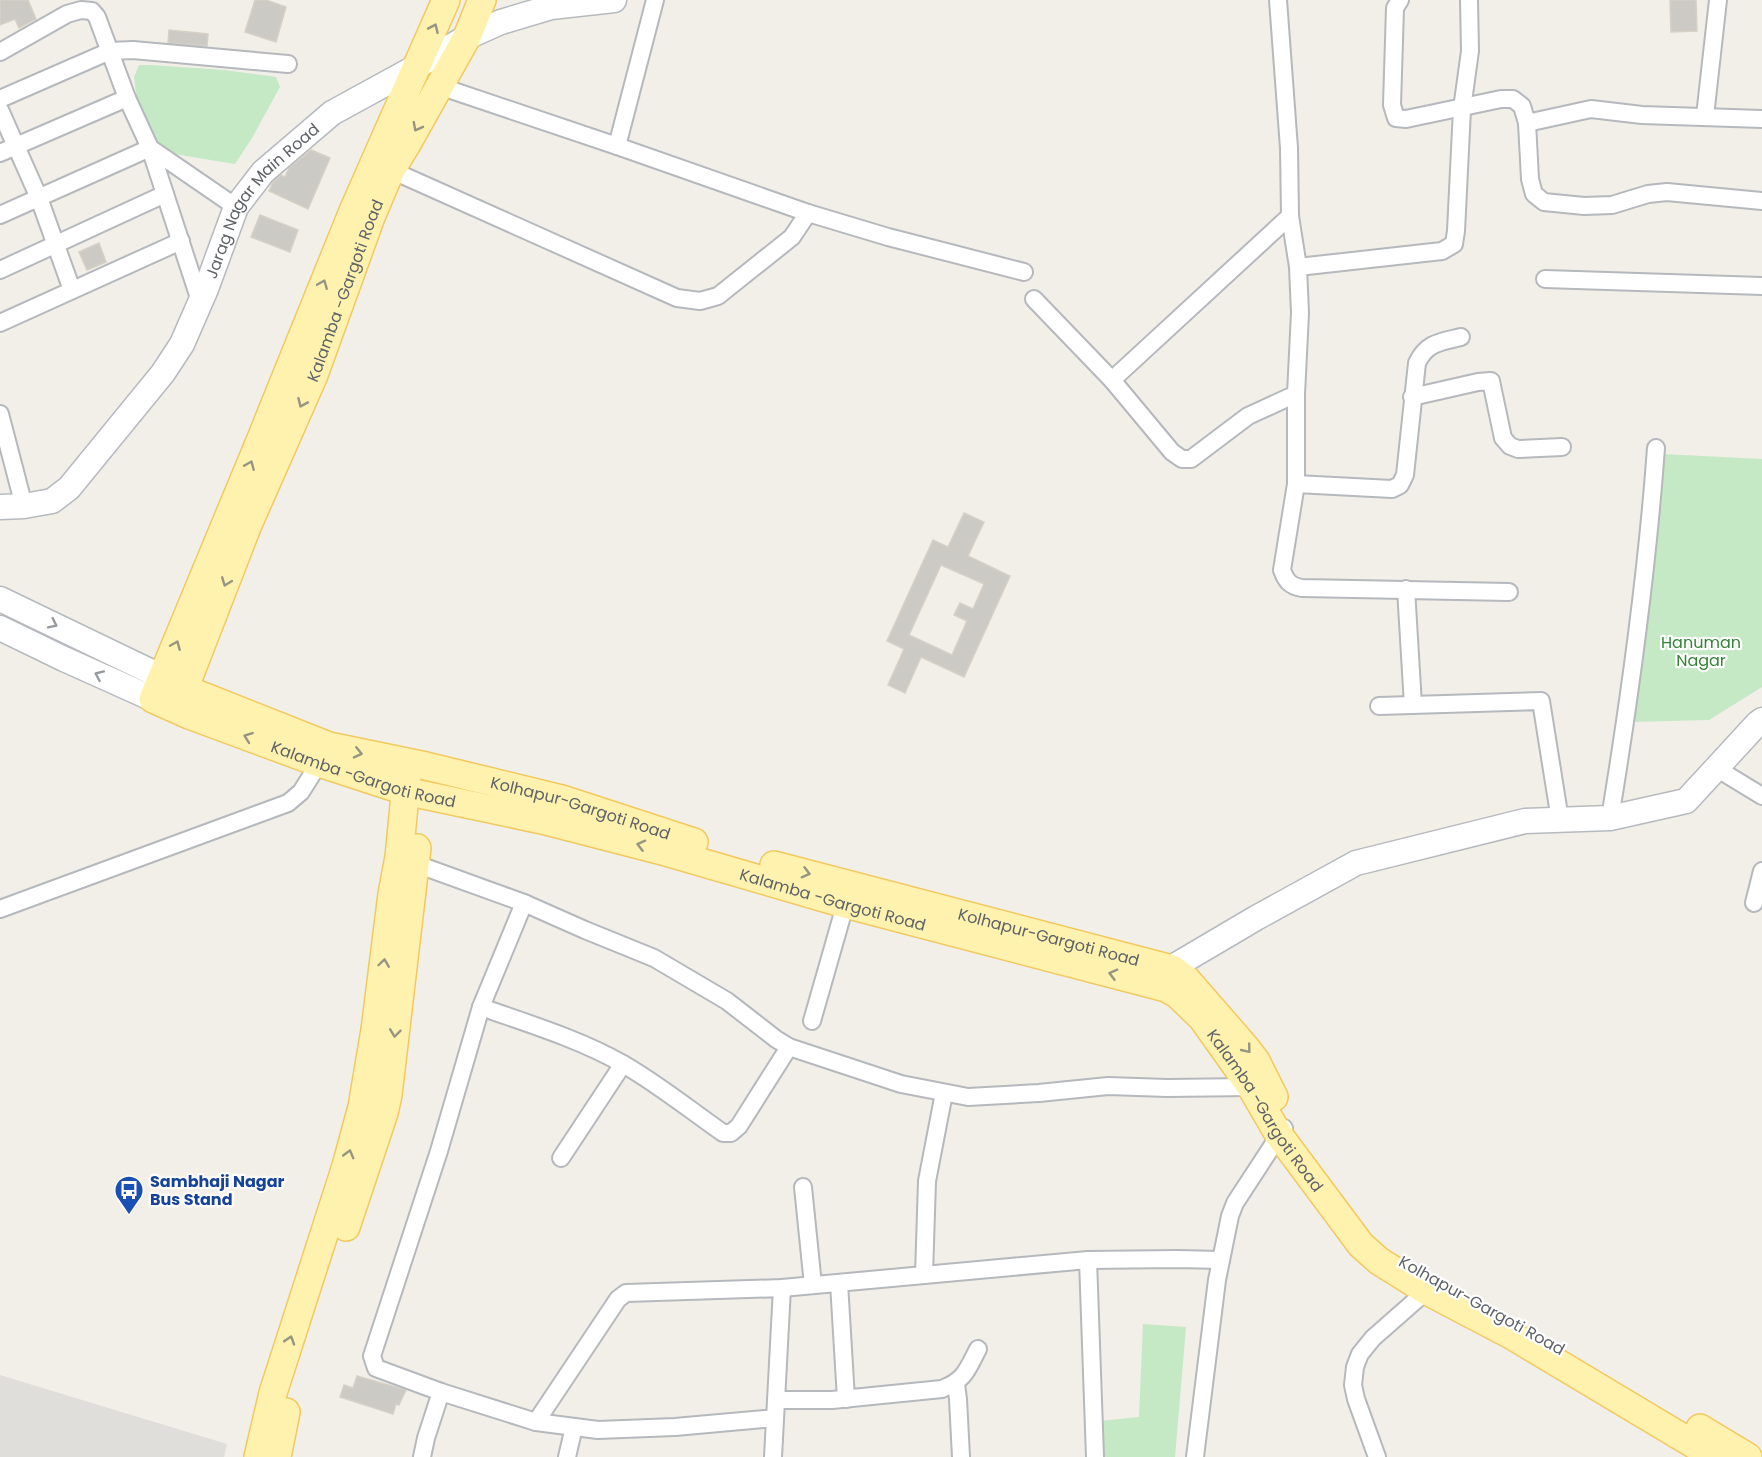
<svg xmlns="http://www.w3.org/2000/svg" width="1762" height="1457" viewBox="0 0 1762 1457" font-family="Poppins,sans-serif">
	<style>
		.industrial { fill: #e0deda }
		.green { fill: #c5e8c5 }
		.building { fill: #cccac5; stroke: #d6d1c6; stroke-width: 1.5; fill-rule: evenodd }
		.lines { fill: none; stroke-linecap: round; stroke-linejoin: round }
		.street-casing { stroke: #b5b8bc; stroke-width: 20 }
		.secondary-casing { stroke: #b6babf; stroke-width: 27 }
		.primary-casing { stroke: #f2c960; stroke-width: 30 }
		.street { stroke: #fff; stroke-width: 16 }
		.secondary { stroke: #fff; stroke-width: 24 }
		.primary { stroke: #fff2af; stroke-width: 27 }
		.oneway { stroke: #979581 }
		.oneway2 { stroke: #979a9d }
		.labels { text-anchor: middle; stroke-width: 4.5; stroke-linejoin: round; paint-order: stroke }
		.street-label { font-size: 16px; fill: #5f6368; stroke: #fff }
		.park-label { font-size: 16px; fill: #348238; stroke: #fff }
		.transit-label { font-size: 16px; font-weight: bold; fill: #164399; stroke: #fff; text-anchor: start }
	</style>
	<rect width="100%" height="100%" fill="#f1efe8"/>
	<path class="industrial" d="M0,1375l227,69 -3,13h-224z"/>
	<g class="green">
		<path d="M139,65h11l74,5 52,7 4,10 -28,51 -17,26 -73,-12 -25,-53 -3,-22z"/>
		<path d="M1662,454l100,5v228l-53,33 -77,2z"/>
		<path d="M1143,1324l43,3 -11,130h-74l-1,-36 39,-4z"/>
	</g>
	<g class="building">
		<path d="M0,0h28l8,19 -17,9 -4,-9 -15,6z"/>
		<path d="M255,0h11l20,7 -10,35 -31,-10z"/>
		<path d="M1670,0h26l1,31 -26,1z"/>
		<path d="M169,30l39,4 -1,12 -39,-3z"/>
		<path d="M311,150l19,8 -22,51 -39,-18 4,-9 8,-7 4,2 4,-9z"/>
		<path d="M260,215l38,15 -8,22 -39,-15z"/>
		<path d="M99,243l7,19 -19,8 -8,-18z"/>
		<path d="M964,513l20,9 -16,34 42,20 -46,101 -43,-20 -16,36 -17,-8 16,-36 -17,-8 46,-101 15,7zM941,565l43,19 -11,25 -13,-6 -6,12 13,6 -15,34 -43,-20z"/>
		<path d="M357,1376l49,14 -7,15 -3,-1 -3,10 -53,-17 4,-12 9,3z"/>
	</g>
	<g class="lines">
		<g class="street-casing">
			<g id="street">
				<path d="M1278,0l11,148 1,68 8,51 2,46 -4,81v90l-14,86c4,11 8,16 20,18l207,4"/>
				<path d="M1400,0l-5,8 -3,97 4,13 10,1 95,-20h12l9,7 5,17 3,56 4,15 10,8 40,4 28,-1 36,-11 19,-2 95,9"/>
				<path d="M0,52l67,-38 14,-4 11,1 5,6 30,81 23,50 50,153"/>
				<path d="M439,86l178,60 191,67 80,24 136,35"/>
				<path d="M0,99l110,-48 23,-1 155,14"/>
				<path d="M0,110l39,88 33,92"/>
				<path d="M1705,116l13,-116"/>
				<path d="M1527,123l64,-14 51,6 120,4"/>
				<path d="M617,146l38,-146"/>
				<path d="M0,153l127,-55"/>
				<path d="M391,170l286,128 23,3 18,-5 74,-59 16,-24"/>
				<path d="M0,215l150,-67 86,59"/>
				<path d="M1298,267l144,-16 12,-7 2,-13 6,-122 8,-58 -1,-51"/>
				<path d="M0,270l165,-76"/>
				<path d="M1545,279l217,7"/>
				<path d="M1034,299l78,81 60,72 10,7h9l57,-43 48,-22"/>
				<path d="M0,323l181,-82"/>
				<path d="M1112,380l178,-164"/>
				<path d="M1412,397l66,-15 13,-1 12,57 7,8 8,3 44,-2"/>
				<path d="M0,414l24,92"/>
				<path d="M1296,484l96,5 8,-4 5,-10 12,-112c10,-21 24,-21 44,-26"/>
				<path d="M1406,589l7,116"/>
				<path d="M1379,706l162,-5 19,119"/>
				<path d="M1716,768l46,28"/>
				<path d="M1610,818c20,-122 37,-246 46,-370"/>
				<path d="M408,861l116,42 -43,104 -42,144 -67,205 4,12 65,24 95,30 82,-123 8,-6 156,-5 306,-28 89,-1 44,1"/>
				<path d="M524,903l61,27 69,28 73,43 49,38 13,8 112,37 67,13 71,-4 69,-7 59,2 84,-1"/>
				<path d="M1754,903l8,-32"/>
				<path d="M0,909l288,-106 13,-11 22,-35"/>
				<path d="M481,1007c48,17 98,32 142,57 35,20 67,46 100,69h8l8,-7 50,-79"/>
				<path d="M812,1021l36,-126"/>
				<path d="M561,1158l62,-94"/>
				<path d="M803,1187l10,98"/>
				<path d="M1088,1260l7,197"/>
				<path d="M924,1275l3,-94 17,-88"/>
				<path d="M839,1283l7,116"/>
				<path d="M956,1384l2,15 3,58"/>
				<path d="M776,1400h56l110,-11c23,-9 25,-19 36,-40"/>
				<path d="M536,1422l62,8 77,-3 100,-9"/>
				<path d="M422,1457l4,-19 15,-46"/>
				<path d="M567,1457l7,-30"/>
				<path d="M773,1457l9,-169"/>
				<path d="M1195,1457l22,-177 13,-64 5,-13 49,-75"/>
				<path d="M1377,1457l-21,-58 -3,-14 2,-18 5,-13 13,-16 58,-51"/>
			</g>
		</g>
		<g class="secondary-casing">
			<g id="secondary">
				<path id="s1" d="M0,507l24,-1 28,-5 17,-13 94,-115 19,-29 24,-55 30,-82 27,-35 69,-59 84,-46 51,-30 34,-15 50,-15 63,-7"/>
				<path d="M0,599l162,78"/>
				<path d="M0,628l64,31 89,40"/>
				<path d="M1156,977l100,-59 100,-55 169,-42 85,-3 76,-17 72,-78 4,-3"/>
			</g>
		</g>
		<g class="primary-casing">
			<g id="primary">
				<path id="s2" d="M446,0l-93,211 -93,230 -107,258 36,16 130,48 86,28 137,29 124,32 179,52 321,84 11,6 25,24 49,69 28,48 82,110 18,16 48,30 84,44 204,122"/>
				<path id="s3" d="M162,677l23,12 144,57 97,20 136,33 132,43"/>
				<path id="s4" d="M178,705l69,-178 67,-152 57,-158 20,-47 16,-26 60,-107 15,-37"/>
				<path id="s5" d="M774,865l398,104 15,11 60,69 9,12 18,36"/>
				<path d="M346,1227l38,-114 4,-18 29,-247"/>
				<path d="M1700,1428l48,29"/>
				<path d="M258,1457l15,-64 73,-227 16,-59 13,-77 17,-136 7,-37 8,-82"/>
				<path d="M277,1457l9,-45"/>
			</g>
		</g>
		<use href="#street" class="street"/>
		<use href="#secondary" class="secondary"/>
		<use href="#primary" class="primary"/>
	</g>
	<defs><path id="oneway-chevron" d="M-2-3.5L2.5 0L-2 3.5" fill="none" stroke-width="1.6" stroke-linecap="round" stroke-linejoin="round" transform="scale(1.5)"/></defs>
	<g class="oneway">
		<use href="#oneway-chevron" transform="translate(434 28) rotate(-66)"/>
		<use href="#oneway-chevron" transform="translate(417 127) rotate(118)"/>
		<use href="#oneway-chevron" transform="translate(323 284) rotate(-68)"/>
		<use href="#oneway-chevron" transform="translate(302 403) rotate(114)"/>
		<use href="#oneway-chevron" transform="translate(250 465) rotate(-67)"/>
		<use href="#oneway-chevron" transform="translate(226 582) rotate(111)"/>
		<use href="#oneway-chevron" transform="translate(176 645) rotate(-67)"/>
		<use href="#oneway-chevron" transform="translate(248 737) rotate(-160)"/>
		<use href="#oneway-chevron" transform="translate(358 753) rotate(13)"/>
		<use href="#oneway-chevron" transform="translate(641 845) rotate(-166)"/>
		<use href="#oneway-chevron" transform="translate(806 873) rotate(15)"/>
		<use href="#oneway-chevron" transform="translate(384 963) rotate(-82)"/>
		<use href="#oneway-chevron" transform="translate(1113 974) rotate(-165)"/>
		<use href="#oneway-chevron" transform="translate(395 1033) rotate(97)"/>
		<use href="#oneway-chevron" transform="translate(1247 1049) rotate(51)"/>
		<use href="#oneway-chevron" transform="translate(349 1154) rotate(-75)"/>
		<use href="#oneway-chevron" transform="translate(290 1340) rotate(-72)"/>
	</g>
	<g class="oneway2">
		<use href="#oneway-chevron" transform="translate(53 624) rotate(26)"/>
		<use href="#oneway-chevron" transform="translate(99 675) rotate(-156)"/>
	</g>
	<defs>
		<g id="bus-pin" transform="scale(1.5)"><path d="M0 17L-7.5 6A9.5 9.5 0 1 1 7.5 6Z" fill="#1a4fb4" stroke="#fff"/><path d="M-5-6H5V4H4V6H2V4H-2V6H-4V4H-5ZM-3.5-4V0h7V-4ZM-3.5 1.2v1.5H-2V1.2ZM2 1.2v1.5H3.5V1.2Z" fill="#fff"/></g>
	</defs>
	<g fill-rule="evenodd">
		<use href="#bus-pin" x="129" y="1190"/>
	</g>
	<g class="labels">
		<g class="street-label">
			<text dy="6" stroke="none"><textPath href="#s1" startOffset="424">Jarag Nagar Main Road</textPath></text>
			<text dy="6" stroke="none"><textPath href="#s4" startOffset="447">Kalamba -Gargoti Road</textPath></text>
			<text dy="6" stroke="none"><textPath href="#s2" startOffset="982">Kalamba -Gargoti Road</textPath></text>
			<text dy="6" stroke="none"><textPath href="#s3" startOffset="440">Kolhapur-Gargoti Road</textPath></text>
			<text dy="6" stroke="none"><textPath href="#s2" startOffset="1468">Kalamba -Gargoti Road</textPath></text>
			<text dy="6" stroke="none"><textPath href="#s5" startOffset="284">Kolhapur-Gargoti Road</textPath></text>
			<text dy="6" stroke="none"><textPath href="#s2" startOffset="1972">Kalamba -Gargoti Road</textPath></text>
			<text transform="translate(1482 1305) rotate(29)" y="6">Kolhapur-Gargoti Road</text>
		</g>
		<g class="park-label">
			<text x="1701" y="648">Hanuman<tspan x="1701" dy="18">Nagar</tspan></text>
		</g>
		<g class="transit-label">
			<text x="150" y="1187">Sambhaji Nagar<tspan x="150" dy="18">Bus Stand</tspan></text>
		</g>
	</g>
</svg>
